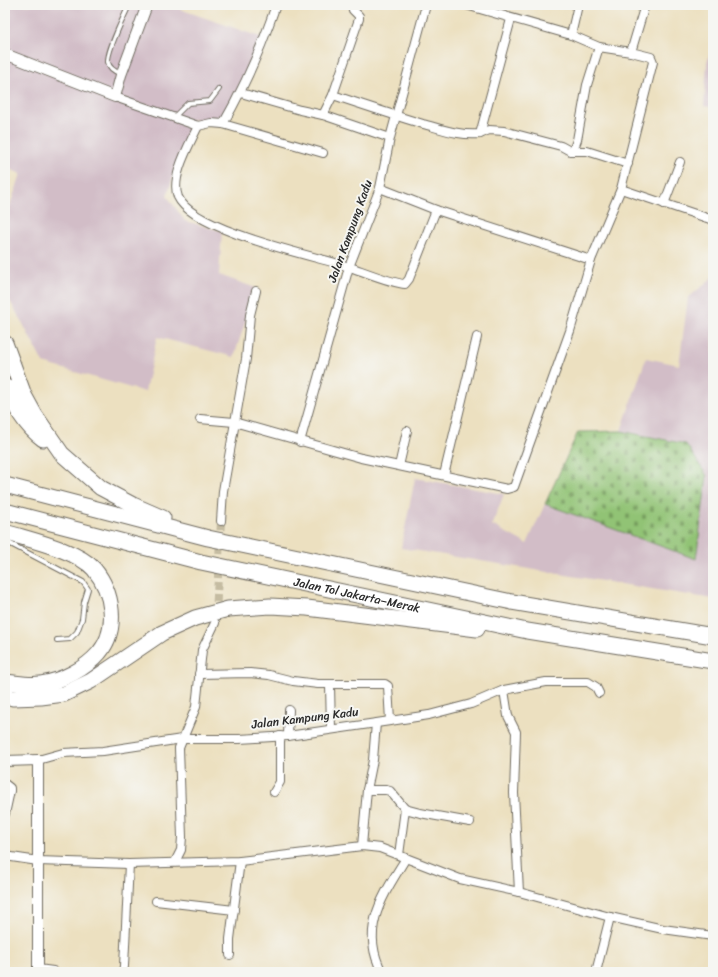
<svg xmlns="http://www.w3.org/2000/svg" width="718" height="977" viewBox="0 0 718 977" font-family="Sriracha,sans-serif">
	<style>
		.industrial { fill: #d2bdc7 }
		.cemetery { fill: url(#cemetery-stones); stroke: #5e7750 }
		.lines { fill: none; stroke-linecap: round; stroke-linejoin: round }
		.minor-tunnel { stroke: #c5bca2; stroke-width: 8; stroke-dasharray: 8 4; stroke-linecap: butt }
		.service-casing { stroke: #6f6a5f; stroke-width: 6 }
		.minor-casing { stroke: #6f6a5f; stroke-width: 10 }
		.tertiary-casing { stroke: #6f6a5f; stroke-width: 12 }
		.motorway-casing { stroke: #6f6a5f; stroke-width: 17 }
		.service { stroke: #fff; stroke-width: 4 }
		.minor { stroke: #fff; stroke-width: 8 }
		.tertiary { stroke: #fff; stroke-width: 10 }
		.motorway { stroke: #fff; stroke-width: 15 }
		.labels { text-anchor: middle; stroke-width: 4; stroke-linejoin: round; paint-order: stroke }
		.street-label { font-size: 12px; fill: #2b2b2b; stroke: #f6f6f2 }
	</style>
	<defs>
		<pattern id="cemetery-stones" width="16" height="16" patternUnits="userSpaceOnUse"><rect width="16" height="16" fill="#91c374"/><path d="M2 7V4a2 2 0 0 1 4 0v3zM10 15v-3a2 2 0 0 1 4 0v3z" fill="#779f5f"/></pattern>
	</defs>
	<rect width="100%" height="100%" fill="#f6f6f2"/>
	<filter id="ink" filterUnits="userSpaceOnUse"><feTurbulence type="fractalNoise" baseFrequency=".025" numOctaves="2"/><feDisplacementMap in="SourceGraphic" scale="8" xChannelSelector="R" yChannelSelector="G"/><feConvolveMatrix kernelMatrix="1 2 1 2 8 2 1 2 1" color-interpolation-filters="sRGB"/></filter>
	<filter id="wash" filterUnits="userSpaceOnUse"><feTurbulence type="fractalNoise" baseFrequency=".012" numOctaves="4" result="noise"/><feDisplacementMap in="SourceGraphic" scale="16" xChannelSelector="R" yChannelSelector="G"/><feGaussianBlur stdDeviation="0.9" result="paint"/><feColorMatrix in="noise" values="0 0 0 0 0 0 0 0 0 0 0 0 0 0 0 0 0 1.4 0 .05"/><feComposite in="paint" operator="in"/></filter>
	<g filter="url(#wash)">
		<rect width="100%" height="100%" fill="#ece0c0"/>
		<g class="industrial">
			<path d="M5,5h163l95,33 -15,36 -32,52 -24,-7 -25,77 18,25 37,10 -3,44 37,13 -22,69 -77,-20 -12,55 -102,-29 -22,-43 -16,-27v-74l16,-45 -16,-7z"/>
			<path d="M713,43v65l-9,-2 3,-44z"/>
			<path d="M713,277v322l-312,-51 14,-70 89,16 -12,31 35,19 18,-40 151,55 -10,-115 -65,-13 25,-73 33,7 9,-67z"/>
		</g>
		<path class="cemetery" d="M621,431l65,13 21,32 -11,83 -151,-55 33,-72z"/>
	</g>
	<g filter="url(#ink)">
		<g class="lines">
			<path class="minor-tunnel" d="M216,614l5,-93"/>
			<g class="service-casing">
				<g id="service">
					<path d="M121,74c-5,-2 -12,-5 -13,-12 -1,-12 16,-45 21,-57"/>
					<path d="M174,117l14,-14 22,-2 9,-12"/>
					<path d="M5,541l78,41 5,7 -4,13 -2,17 -5,13 -7,7 -13,1"/>
				</g>
			</g>
			<g class="minor-casing">
				<g id="minor">
					<path d="M466,5l105,30 7,-30"/>
					<path d="M571,35l28,12"/>
					<path d="M241,93l59,17 23,5 67,23"/>
					<path d="M333,95c30,10 60,20 90,29 19,5 37,12 57,10l31,-115"/>
					<path d="M115,97l83,29 13,-3 12,1 100,29"/>
					<path d="M323,115l10,-20 26,-76v-3l-6,-6 -1,-5"/>
					<path d="M223,124c22,-38 39,-78 53,-119"/>
					<path d="M198,126c-8,18 -28,51 -20,71 15,34 136,59 172,70 12,4 44,17 55,17l4,-5 27,-69"/>
					<path d="M480,134l9,-4 15,1 57,15 9,5h17l41,13"/>
					<path d="M573,151l4,-11 10,-55 12,-38 32,5"/>
					<path d="M380,188l56,22 155,50"/>
					<path d="M621,189l92,31"/>
					<path d="M664,204l16,-42"/>
					<path d="M200,419l34,3 127,36 146,31 7,-2 56,-156 21,-71 30,-71 32,-127 -2,-5 -20,-5 14,-47"/>
					<path d="M300,442l49,-175 31,-79 10,-50 36,-133"/>
					<path d="M399,466l8,-35"/>
					<path d="M444,475l33,-138"/>
					<path d="M221,521l2,-30 23,-132 4,-44 6,-24"/>
					<path d="M199,674l51,-1 19,2 24,6 25,3h67l3,2 2,35"/>
					<path d="M330,685l1,44"/>
					<path d="M504,690l4,26 8,16 -2,61 5,99"/>
					<path d="M288,736l1,-26"/>
					<path d="M38,760l25,-7 40,-2 79,-12h57l49,-3 102,-15 39,-6 42,-11 33,-14 42,-8h42l8,5 3,6"/>
					<path d="M5,784l5,4v3l-5,23"/>
					<path d="M367,790h19l4,1 15,18 15,4 50,9"/>
					<path d="M274,792l6,-10v-46"/>
					<path d="M362,846l5,-56 6,-30 3,-37"/>
					<path d="M399,855l6,-46"/>
					<path d="M5,856l33,5 91,3 111,-3 122,-15 18,2 80,31 59,13 91,25 53,12 50,7"/>
					<path d="M175,862l6,-12 1,-13 -3,-89 17,-41 6,-57 13,-27"/>
					<path d="M156,901l78,9"/>
					<path d="M230,955v-16l10,-78"/>
					<path d="M123,972l1,-6 5,-102"/>
					<path d="M382,972c-23,-44 1,-76 24,-114"/>
					<path d="M596,972l14,-55"/>
				</g>
			</g>
			<g class="tertiary-casing">
				<g id="tertiary">
					<path d="M5,54l110,43 6,-22 26,-70"/>
					<path d="M5,761l33,-1v210l15,2"/>
				</g>
			</g>
			<g class="motorway-casing">
				<g id="motorway">
					<path d="M5,343l19,52 11,20 27,39 39,34 32,17 30,13"/>
					<path d="M6,387c9,20 19,39 37,52"/>
					<path d="M5,485l203,53 304,64 201,34"/>
					<path id="s1" d="M5,511l196,51 326,69 186,30"/>
					<path d="M5,532c25,8 72,18 89,37 19,23 25,60 5,84 -14,16 -37,28 -58,31 -12,2 -24,-1 -36,-2"/>
					<path d="M5,696l8,2 28,-1 23,-3 27,-13 71,-48 33,-15 33,-9 42,-3 37,2 170,21"/>
				</g>
			</g>
			<use href="#service" class="service"/>
			<use href="#minor" class="minor"/>
			<use href="#tertiary" class="tertiary"/>
			<use href="#motorway" class="motorway"/>
		</g>
	</g>
	<g class="labels">
		<g class="street-label">
			<text transform="translate(350 231) rotate(-70)" y="4">Jalan Kampung Kadu</text>
			<text dy="4" stroke="none"><textPath href="#s1" startOffset="362">Jalan Tol Jakarta–Merak</textPath></text>
			<text transform="translate(305 718) rotate(-7)" y="4">Jalan Kampung Kadu</text>
		</g>
	</g>
	<rect width="718" height="977" fill="none" stroke="#f6f6f2" stroke-width="20"/>
</svg>
